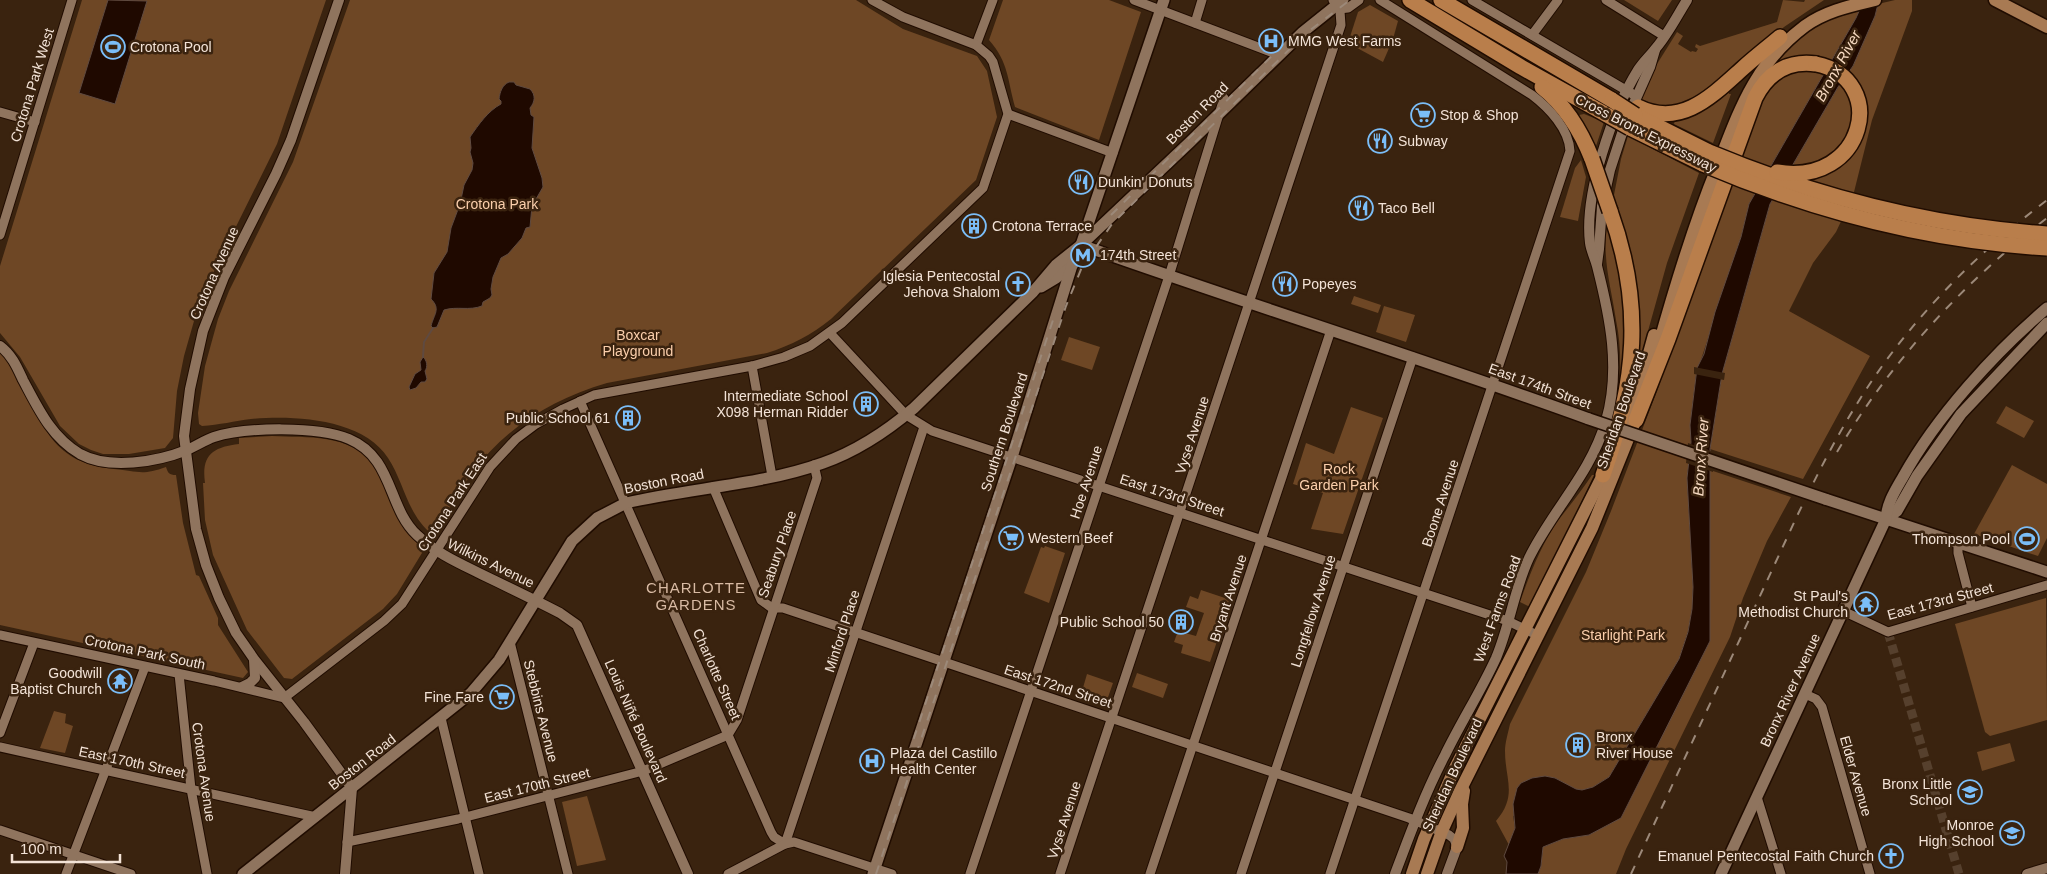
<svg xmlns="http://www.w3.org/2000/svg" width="2047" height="874" viewBox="0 0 2047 874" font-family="Helvetica,sans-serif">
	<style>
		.green { fill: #6e4725 }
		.water { fill: #1f0900; stroke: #5f4a40 }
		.pier { fill: #3a230f }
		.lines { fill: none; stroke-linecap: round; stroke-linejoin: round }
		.stream { stroke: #5f4a40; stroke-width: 2 }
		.minor-tunnel { stroke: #56402d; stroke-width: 9; stroke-dasharray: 9 4.5; stroke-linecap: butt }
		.minor-casing { stroke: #200c00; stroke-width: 11 }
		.tertiary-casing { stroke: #200c00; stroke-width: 12 }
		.secondary-casing { stroke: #200c00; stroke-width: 14 }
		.primary-casing { stroke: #200c00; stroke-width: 15 }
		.motorway-casing { stroke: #200c00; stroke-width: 18 }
		.minor { stroke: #8f745e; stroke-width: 9 }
		.tertiary { stroke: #8f745e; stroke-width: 10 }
		.secondary { stroke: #8f745e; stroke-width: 11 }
		.primary { stroke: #a87a53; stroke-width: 12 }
		.motorway { stroke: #b97e4b; stroke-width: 15 }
		.rail { stroke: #9c8979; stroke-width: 2; stroke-dasharray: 9 9; stroke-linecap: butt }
		.secondary-bridge-casing { stroke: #200c00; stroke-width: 14; stroke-linecap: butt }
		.motorway-bridge-casing { stroke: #200c00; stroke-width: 18; stroke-linecap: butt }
		.secondary-bridge { stroke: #8f745e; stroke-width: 11 }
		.motorway-bridge { stroke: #b97e4b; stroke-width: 15 }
		.labels { text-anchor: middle; stroke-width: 5; stroke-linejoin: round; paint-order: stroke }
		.poi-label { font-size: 14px; fill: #f3e3d7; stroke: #3a230f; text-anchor: start }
		.street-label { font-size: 14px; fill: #f3e3d7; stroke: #3a230f }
		.park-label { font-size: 14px; fill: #fbcfac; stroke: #3a230f }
		.water-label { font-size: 15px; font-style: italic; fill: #f8dbc3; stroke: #3a230f }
		.neighbourhood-label { font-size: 15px; letter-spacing: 1px; fill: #d9bba4; stroke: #3a230f }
	</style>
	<rect width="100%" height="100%" fill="#3a230f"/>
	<g class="green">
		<path d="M82,0h244l-49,144 -60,121 -19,42 -14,49 -7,35 -4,47 -8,10 -36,6h-26l-12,-4 -12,-6 -19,-18 -40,-69 -20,-24v-67z"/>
		<path d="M350,0h506l47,29 74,27 10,15 10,46 -21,63 -145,139c-20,16 -39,26 -64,34l-160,30c-54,16 -101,44 -135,90 -14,20 -26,42 -39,62 -26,-20 -28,-51 -45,-77 -25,-40 -96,-43 -137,-39 -16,2 -32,6 -49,7l-3,-2 -1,-11 7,-47 13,-47 11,-28 64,-129z"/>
		<path d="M1003,0h106l32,12 -42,128 -84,-33c-8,-28 -6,-44 -26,-67z"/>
		<path d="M1624,0h48l-14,21z"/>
		<path d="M1783,0l21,2 1,-2h19l-40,27 -76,69 -32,13 -37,-5 18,-40 20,-32 6,4 -5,8 13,8 1,-1 4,1 2,-3 -3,-2 1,-3 4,2 77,-24z"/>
		<path d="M1895,0h17v11l-40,109 -19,76 -17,36 -23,31 -24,48 81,45 -67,123 -93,-30 12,-75 48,-170 68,-117 15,-21 22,-50 3,-12z"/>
		<path d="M1370,5l28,16 -5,18 -10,23 -35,-19 10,-31z"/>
		<path d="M1860,9l-4,9 -107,186 -8,33 -45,138 -6,50 1,17 -4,36 6,109 -1,22 -4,22 -9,28 -70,118 -16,10 -80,29 2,12 -6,17 -13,-24c22,-26 9,-41 9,-70 0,-8 3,-18 5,-27l76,-152 25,-61 46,-120 120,-334 46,-38z"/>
		<path d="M1728,89l1,5h2l-18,49 -39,-19 1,-5c22,-4 38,-13 53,-30z"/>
		<path d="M1584,114l20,8 -10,30 -15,-37z"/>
		<path d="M1628,136l71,37 -32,90 -31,111 -18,-165 -5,-9 8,-41z"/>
		<path d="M1581,160l5,17 -8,44 -18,-4 15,-49z"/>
		<path d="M1608,221l13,45 6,86 -8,40c2,-24 2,-48 -3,-72 -5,-34 -15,-64 -8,-99z"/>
		<path d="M1354,296l27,9 -3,8 -27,-9z"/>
		<path d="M1384,306l31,9 -9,27 -30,-10z"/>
		<path d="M1069,337l31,10 -8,23 -31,-10z"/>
		<path d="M0,353c7,3 10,12 14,18 28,48 34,92 100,98 23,2 28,7 52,-2 2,6 3,8 10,8l7,48 13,52 3,1 19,42v7l30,47 -5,6 -243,-53z"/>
		<path d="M2006,406l28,15 -10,17 -28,-15z"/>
		<path d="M1351,407l32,11 -40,116 -32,-5 12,-36 -30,-9 13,-41 28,11z"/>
		<path d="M272,436c35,2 77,-3 101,28 9,11 15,28 20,42 8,18 15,31 32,42l-28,46 -14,15 -91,70 -8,-1 -37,-48 -34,-75 -8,-35 -2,-37h2c-4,-28 8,-36 34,-39v-6z"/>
		<path d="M2012,465l35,19v54l-9,18 -64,-22z"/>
		<path d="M1710,470l81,27 -24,44 -24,57 -13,39 -104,212 -10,25h-78l3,-8 2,-19 20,-8 26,-4 121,-194z"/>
		<path d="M1592,475h2l-62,133 -12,-6c10,-29 22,-59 40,-84 11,-14 22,-28 32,-43z"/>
		<path d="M1045,546l20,7 -16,50 -25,-10 17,-46 3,1z"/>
		<path d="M1201,590l30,10 -21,62 -29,-9 2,-8 -9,-3 4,-11 18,5 8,-23 -18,-6 4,-11 8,3z"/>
		<path d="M2046,598l1,122 -57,16 -5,-4 -30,-108z"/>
		<path d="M1137,673l31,11 -5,14 -31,-11z"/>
		<path d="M1087,674l26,9 -8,23 -25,-8z"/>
		<path d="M54,711l12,3 -1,9 8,3 -8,27 -25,-5z"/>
		<path d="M2010,743l5,18 -33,10 -5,-19z"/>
		<path d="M587,796l19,64 -29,6 -15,-64z"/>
	</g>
	<g class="water">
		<path d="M108,0l39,1 -32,103 -36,-11z"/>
		<path d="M1879,0l-4,16 -22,50 -15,21 -68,117 -48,170 -12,75v192l-89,177 -32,17 -26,4 -20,8 -2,19 -3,8h-32l1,-12 -3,-6 11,-28 -2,-24 4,-16 4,-5 11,-5 13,-2 10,2 21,11 6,1 11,-3 16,-10 70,-118 9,-27 4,-23 1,-22 -6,-109 4,-36 -1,-17 7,-57 7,-14 11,-42 26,-75 8,-33 107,-186 4,-9z"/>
		<path d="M509,82h5l2,3 14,4c6,6 5,13 0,19l1,7 3,2 -2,31 10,30 1,9 -11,19 -2,21 -4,1 -4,10 -14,16 -7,4 -8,19 -2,12 1,6 -2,3 -7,4 -1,4c-13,5 -25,0 -38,4l-7,17 -4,1 -2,-2c3,-12 10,-17 0,-27l3,-26 13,-21 4,-24 9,-24 4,-19 8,-15 1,-7 -3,-11 1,-4 -1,-11c9,-13 18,-26 31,-33v-3l-2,-2c1,-7 3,-14 10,-17z"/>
		<path d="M423,357c4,3 5,10 2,14l2,8 -2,3h-4l-5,6 -6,2 -1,-3 6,-13 6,-4 -1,-8z"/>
	</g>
	<g class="pier">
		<path d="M1694,367l31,6 -1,7 -30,-6z"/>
		<path d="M1688,443l25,9v20l-27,-9z"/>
	</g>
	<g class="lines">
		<path class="stream" d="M423,357l1,-15 9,-14"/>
		<path class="minor-tunnel" d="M1888,632l71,242"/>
		<g class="minor-casing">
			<g id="minor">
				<path d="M1134,0l145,55"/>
				<path d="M1472,0l164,96"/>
				<path d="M1606,0l58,36"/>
				<path d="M1339,9l9,-1 11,-8"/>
				<path d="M1195,23l7,-23"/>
				<path d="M1532,35l26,-35"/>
				<path d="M976,45l17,-45"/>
				<path d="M0,112l35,10"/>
				<path d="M1008,114l105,39"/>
				<path d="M0,235l72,-235"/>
				<path d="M830,333l76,82 26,16 576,190 29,14"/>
				<path d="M752,366l20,110"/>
				<path d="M580,401l191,431 3,5 11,7 139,-417"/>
				<path d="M713,487l48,113 11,8h11l626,210 40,17 5,4 3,8"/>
				<path d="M1958,542v11l14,54"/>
				<path d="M1843,611l45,21 159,-47"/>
				<path d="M0,635l214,46 70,17 100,-77 18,-17 88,-137 26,-28 20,-15 27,-15 31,-14 158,-29 32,-9 26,-11 32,-23 141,-135 25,-74 -15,-52 -4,-6 -13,-11 -73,-28 -31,-17"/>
				<path d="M510,642l58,232"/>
				<path d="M179,674l12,115 16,85"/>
				<path d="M1805,694l11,5 6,8 48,167"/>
				<path d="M441,718l38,156"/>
				<path d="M0,733l34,-90"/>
				<path d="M0,747l316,70"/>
				<path d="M1757,797l24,77"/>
				<path d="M0,830l131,44"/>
				<path d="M347,842l111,-23 185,-48 85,-36 9,-15 80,-242 -3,-13"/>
				<path d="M66,874l79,-207"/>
				<path d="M728,874l57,-30 9,-2 98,32"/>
				<path d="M970,874l199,-598 55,-178"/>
				<path d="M1060,874l281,-849 -1,-14 -7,-11"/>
				<path d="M1150,874l181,-544"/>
				<path d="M1241,874l172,-517"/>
				<path d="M1330,874l240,-723c-1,-22 -21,-43 -38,-56l-152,-95"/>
			</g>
		</g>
		<g class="tertiary-casing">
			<g id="tertiary">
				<path d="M339,0l-48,140 -15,34 -52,103 -21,54 -13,58 -6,47 12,93 10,36 13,33 17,35 18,26 50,63 48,66 -7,86"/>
				<path d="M1597,264l2,-15 3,-43 8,-36 16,-49 24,-54 5,-17"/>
				<path d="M0,346c12,9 17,21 23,34 15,28 28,57 57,74 29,16 77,8 107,-4 9,-4 18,-10 27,-13 32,-10 104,-11 135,2 45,19 38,68 68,96 20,19 44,29 68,41 25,12 50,24 75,37l17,12 111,249"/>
				<path d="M242,687l8,-4 5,-5 -1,-18"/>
				<path d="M1395,874c15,-40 30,-81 50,-119 16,-33 36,-64 51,-97 14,-33 18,-68 33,-100 24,-49 61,-83 77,-137 15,-52 4,-104 -9,-155 -2,-8 -6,-15 -7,-23 -6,-49 22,-131 48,-173 5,-8 12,-14 18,-22 12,-14 21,-32 31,-48"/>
				<path d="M1447,874l10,-27"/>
				<path d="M2027,874l20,-6"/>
			</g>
		</g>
		<g class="secondary-casing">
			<g id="secondary">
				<path d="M1081,245c169,60 340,113 508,174"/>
				<path d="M1041,287l15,-9 17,-14"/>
				<path d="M1825,499l222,73"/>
				<path d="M1886,519l11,-8 20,-35 44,-62 86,-91"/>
				<path d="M243,874l228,-181 28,-33 73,-119 25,-23 29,-15c64,-15 136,-18 197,-40 34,-12 64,-32 91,-55l119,-116 23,-27 25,-20 108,-102 114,-111 40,-32"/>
				<path d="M873,874l139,-417 62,-198 7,-14 83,-245"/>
				<path d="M1721,874l165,-355c1,-16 9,-28 17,-42 33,-60 92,-125 144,-169"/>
			</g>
		</g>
		<g class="primary-casing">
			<g id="primary">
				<path d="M1995,0l52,27"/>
				<path d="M1658,348c17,-61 35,-121 59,-180 22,-56 37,-104 88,-142 21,-15 45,-20 70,-26"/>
				<path d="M1623,430l20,-55 11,-40"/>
				<path d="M1457,847l6,-19 -1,-24 2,-13"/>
				<path d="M1412,874l12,-35 31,-71 152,-301"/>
				<path d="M1427,874l15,-43 18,-40 132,-263 42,-104"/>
			</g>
		</g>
		<g class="motorway-casing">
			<g id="motorway">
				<path d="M1410,0l111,67 86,48"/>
				<path d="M1441,0l171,100"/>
				<path d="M1542,87c24,19 39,44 50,72"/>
				<path d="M1638,107c43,21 74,-11 104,-38 12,-11 25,-21 38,-32"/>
				<path d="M1635,115l74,37"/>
				<path d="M1630,128l73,36"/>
				<path d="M1636,420l32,-81 87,-241c12,-24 32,-38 61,-34"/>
				<path d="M1603,475c33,-92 41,-170 7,-264"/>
			</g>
		</g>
		<use href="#minor" class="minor"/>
		<use href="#tertiary" class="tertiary"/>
		<use href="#secondary" class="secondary"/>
		<use href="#primary" class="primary"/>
		<use href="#motorway" class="motorway"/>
		<g class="rail">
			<path d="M1111,215l179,-177"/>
			<path d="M1837,452c54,-91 126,-169 210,-234"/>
			<path d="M908,756l146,-439"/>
			<path d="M876,874l190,-568 16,-39 30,-43 193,-190 45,-34"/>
			<path d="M1631,874l167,-360c18,-37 36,-73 57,-107 50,-82 116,-149 192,-207"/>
		</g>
		<g class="secondary-bridge-casing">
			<path id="secondary-bridge" d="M1589,419l236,80"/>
		</g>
		<g class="motorway-bridge-casing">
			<g id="motorway-bridge">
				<path d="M1612,100l23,15"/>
				<path d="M1607,115l23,13"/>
				<path d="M1709,152c108,45 221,74 338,82"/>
				<path d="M1592,159l18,52"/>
				<path d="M1703,164c110,47 225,77 344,84"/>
				<path d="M1777,172c88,15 113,-93 39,-108"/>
			</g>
		</g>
		<use href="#secondary-bridge" class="secondary-bridge"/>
		<use href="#motorway-bridge" class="motorway-bridge"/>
	</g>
	<defs>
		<g id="hospital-ring" transform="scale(1.25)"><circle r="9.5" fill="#3a230f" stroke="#7bbef8" stroke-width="1.5"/><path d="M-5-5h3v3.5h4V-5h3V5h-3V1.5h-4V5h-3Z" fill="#7bbef8"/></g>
		<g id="stadium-ring" transform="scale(1.25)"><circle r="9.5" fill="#3a230f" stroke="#7bbef8" stroke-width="1.5"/><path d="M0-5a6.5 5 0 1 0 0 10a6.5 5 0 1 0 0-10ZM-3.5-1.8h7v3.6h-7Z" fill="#7bbef8"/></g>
		<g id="supermarket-ring" transform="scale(1.25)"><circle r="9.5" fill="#3a230f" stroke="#7bbef8" stroke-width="1.5"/><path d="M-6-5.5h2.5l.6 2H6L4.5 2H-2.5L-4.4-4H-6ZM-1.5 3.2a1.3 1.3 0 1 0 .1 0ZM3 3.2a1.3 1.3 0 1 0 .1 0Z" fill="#7bbef8"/></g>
		<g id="restaurant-ring" transform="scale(1.25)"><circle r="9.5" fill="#3a230f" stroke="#7bbef8" stroke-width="1.5"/><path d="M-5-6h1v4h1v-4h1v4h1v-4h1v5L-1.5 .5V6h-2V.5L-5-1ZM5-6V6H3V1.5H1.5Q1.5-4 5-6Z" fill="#7bbef8"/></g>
		<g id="building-ring" transform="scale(1.25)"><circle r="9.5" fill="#3a230f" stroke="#7bbef8" stroke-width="1.5"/><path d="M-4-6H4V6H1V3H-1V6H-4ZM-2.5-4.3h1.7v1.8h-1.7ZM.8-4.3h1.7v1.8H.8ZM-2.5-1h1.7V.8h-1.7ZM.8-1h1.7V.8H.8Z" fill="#7bbef8"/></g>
		<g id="metro-ring" transform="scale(1.25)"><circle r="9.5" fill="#3a230f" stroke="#7bbef8" stroke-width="1.5"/><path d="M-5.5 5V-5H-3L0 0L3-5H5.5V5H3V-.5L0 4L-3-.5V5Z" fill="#7bbef8"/></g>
		<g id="church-ring" transform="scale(1.25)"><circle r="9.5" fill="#3a230f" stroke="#7bbef8" stroke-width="1.5"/><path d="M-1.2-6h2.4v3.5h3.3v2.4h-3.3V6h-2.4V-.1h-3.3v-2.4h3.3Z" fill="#7bbef8"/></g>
		<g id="temple-ring" transform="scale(1.25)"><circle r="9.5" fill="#3a230f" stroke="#7bbef8" stroke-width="1.5"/><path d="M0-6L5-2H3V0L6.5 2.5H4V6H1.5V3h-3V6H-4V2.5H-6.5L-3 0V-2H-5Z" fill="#7bbef8"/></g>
		<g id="school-ring" transform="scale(1.25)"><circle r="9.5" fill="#3a230f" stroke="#7bbef8" stroke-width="1.5"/><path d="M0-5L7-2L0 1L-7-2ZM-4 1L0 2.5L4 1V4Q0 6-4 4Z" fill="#7bbef8"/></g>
	</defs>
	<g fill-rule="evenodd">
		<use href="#hospital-ring" x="1271" y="41"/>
		<use href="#stadium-ring" x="113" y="47"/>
		<use href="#supermarket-ring" x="1423" y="115"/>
		<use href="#restaurant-ring" x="1380" y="141"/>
		<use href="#restaurant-ring" x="1081" y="182"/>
		<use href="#restaurant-ring" x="1361" y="208"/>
		<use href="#building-ring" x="974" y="226"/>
		<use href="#metro-ring" x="1083" y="255"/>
		<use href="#church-ring" x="1018" y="284"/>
		<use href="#restaurant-ring" x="1285" y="284"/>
		<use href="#building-ring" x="866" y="404"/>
		<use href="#building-ring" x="628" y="418"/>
		<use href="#supermarket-ring" x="1011" y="538"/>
		<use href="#stadium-ring" x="2027" y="539"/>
		<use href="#temple-ring" x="1866" y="604"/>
		<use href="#building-ring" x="1181" y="622"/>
		<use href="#temple-ring" x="120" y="681"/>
		<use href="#supermarket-ring" x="502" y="697"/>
		<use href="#building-ring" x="1578" y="745"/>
		<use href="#hospital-ring" x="872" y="761"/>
		<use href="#school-ring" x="1970" y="792"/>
		<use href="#school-ring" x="2012" y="833"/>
		<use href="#church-ring" x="1891" y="856"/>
	</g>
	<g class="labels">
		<g class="poi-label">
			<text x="1288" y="46">MMG West Farms</text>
			<text x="130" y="52">Crotona Pool</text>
			<text x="1440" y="120">Stop &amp; Shop</text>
			<text x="1398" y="146">Subway</text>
			<text x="1098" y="187">Dunkin' Donuts</text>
			<text x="1378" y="213">Taco Bell</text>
			<text x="992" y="231">Crotona Terrace</text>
			<text x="1100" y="260">174th Street</text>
			<text x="1000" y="281" text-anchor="end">Iglesia Pentecostal<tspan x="1000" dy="16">Jehova Shalom</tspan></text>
			<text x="1302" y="289">Popeyes</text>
			<text x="848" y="401" text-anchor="end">Intermediate School<tspan x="848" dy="16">X098 Herman Ridder</tspan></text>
			<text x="610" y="423" text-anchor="end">Public School 61</text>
			<text x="1028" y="543">Western Beef</text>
			<text x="2010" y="544" text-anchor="end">Thompson Pool</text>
			<text x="1848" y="601" text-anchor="end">St Paul's<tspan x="1848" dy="16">Methodist Church</tspan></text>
			<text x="1164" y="627" text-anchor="end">Public School 50</text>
			<text x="102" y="678" text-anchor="end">Goodwill<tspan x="102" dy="16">Baptist Church</tspan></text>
			<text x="484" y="702" text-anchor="end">Fine Fare</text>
			<text x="1596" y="742">Bronx<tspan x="1596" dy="16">River House</tspan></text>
			<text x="890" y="758">Plaza del Castillo<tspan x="890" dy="16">Health Center</tspan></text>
			<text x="1952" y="789" text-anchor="end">Bronx Little<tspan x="1952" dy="16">School</tspan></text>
			<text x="1994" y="830" text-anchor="end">Monroe<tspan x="1994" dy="16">High School</tspan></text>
			<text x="1874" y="861" text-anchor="end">Emanuel Pentecostal Faith Church</text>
		</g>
		<g class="street-label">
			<text transform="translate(32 85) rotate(-73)" y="5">Crotona Park West</text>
			<text transform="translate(1197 113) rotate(-45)" y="5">Boston Road</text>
			<text transform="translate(1646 133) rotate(27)" y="5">Cross Bronx Expressway</text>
			<text transform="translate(214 273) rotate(-66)" y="5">Crotona Avenue</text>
			<text transform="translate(1540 386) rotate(20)" y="5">East 174th Street</text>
			<text transform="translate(1621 410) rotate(-71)" y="5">Sheridan Boulevard</text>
			<text transform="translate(1004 432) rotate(-72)" y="5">Southern Boulevard</text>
			<text transform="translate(1192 435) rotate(-72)" y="5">Vyse Avenue</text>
			<text transform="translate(664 481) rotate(-11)" y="5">Boston Road</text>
			<text transform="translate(1086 482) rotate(-72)" y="5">Hoe Avenue</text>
			<text transform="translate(1172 495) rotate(18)" y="5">East 173rd Street</text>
			<text transform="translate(452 502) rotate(-57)" y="5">Crotona Park East</text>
			<text transform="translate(1440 503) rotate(-72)" y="5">Boone Avenue</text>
			<text transform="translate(777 554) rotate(-71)" y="5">Seabury Place</text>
			<text transform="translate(491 563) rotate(26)" y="5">Wilkins Avenue</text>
			<text transform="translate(1228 598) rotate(-72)" y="5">Bryant Avenue</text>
			<text transform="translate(1940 601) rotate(-15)" y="5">East 173rd Street</text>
			<text transform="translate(1497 609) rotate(-70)" y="5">West Farms Road</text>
			<text transform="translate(1313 611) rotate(-72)" y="5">Longfellow Avenue</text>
			<text transform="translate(842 631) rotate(-72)" y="5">Minford Place</text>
			<text transform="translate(145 652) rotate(12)" y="5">Crotona Park South</text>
			<text transform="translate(717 674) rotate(66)" y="5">Charlotte Street</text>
			<text transform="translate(1058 686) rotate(18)" y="5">East 172nd Street</text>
			<text transform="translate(1790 690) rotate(-65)" y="5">Bronx River Avenue</text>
			<text transform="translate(541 711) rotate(76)" y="5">Stebbins Avenue</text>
			<text transform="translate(636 721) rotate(66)" y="5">Louis Niñé Boulevard</text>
			<text transform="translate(132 762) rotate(12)" y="5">East 170th Street</text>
			<text transform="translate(362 762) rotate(-38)" y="5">Boston Road</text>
			<text transform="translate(204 772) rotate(82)" y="5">Crotona Avenue</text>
			<text transform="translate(1452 775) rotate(-65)" y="5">Sheridan Boulevard</text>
			<text transform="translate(1856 776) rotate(74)" y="5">Elder Avenue</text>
			<text transform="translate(537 785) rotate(-14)" y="5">East 170th Street</text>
			<text transform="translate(1064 820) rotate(-72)" y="5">Vyse Avenue</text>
		</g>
		<g class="park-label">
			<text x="497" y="209">Crotona Park</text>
			<text x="638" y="340">Boxcar<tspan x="638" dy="16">Playground</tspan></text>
			<text x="1339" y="474">Rock<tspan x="1339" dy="16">Garden Park</tspan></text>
			<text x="1623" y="640">Starlight Park</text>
		</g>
		<g class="water-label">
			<text transform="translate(1838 66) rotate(-61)" y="5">Bronx River</text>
			<text transform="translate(1701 457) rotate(-86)" y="5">Bronx River</text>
		</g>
		<g class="neighbourhood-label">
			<text x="696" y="593">CHARLOTTE<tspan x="696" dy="17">GARDENS</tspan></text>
		</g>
	</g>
	<path d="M12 854v8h108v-8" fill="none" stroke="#f3e3d7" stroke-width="2.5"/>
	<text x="20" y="854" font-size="15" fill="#f3e3d7" stroke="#3a230f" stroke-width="4" paint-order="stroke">100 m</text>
</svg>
